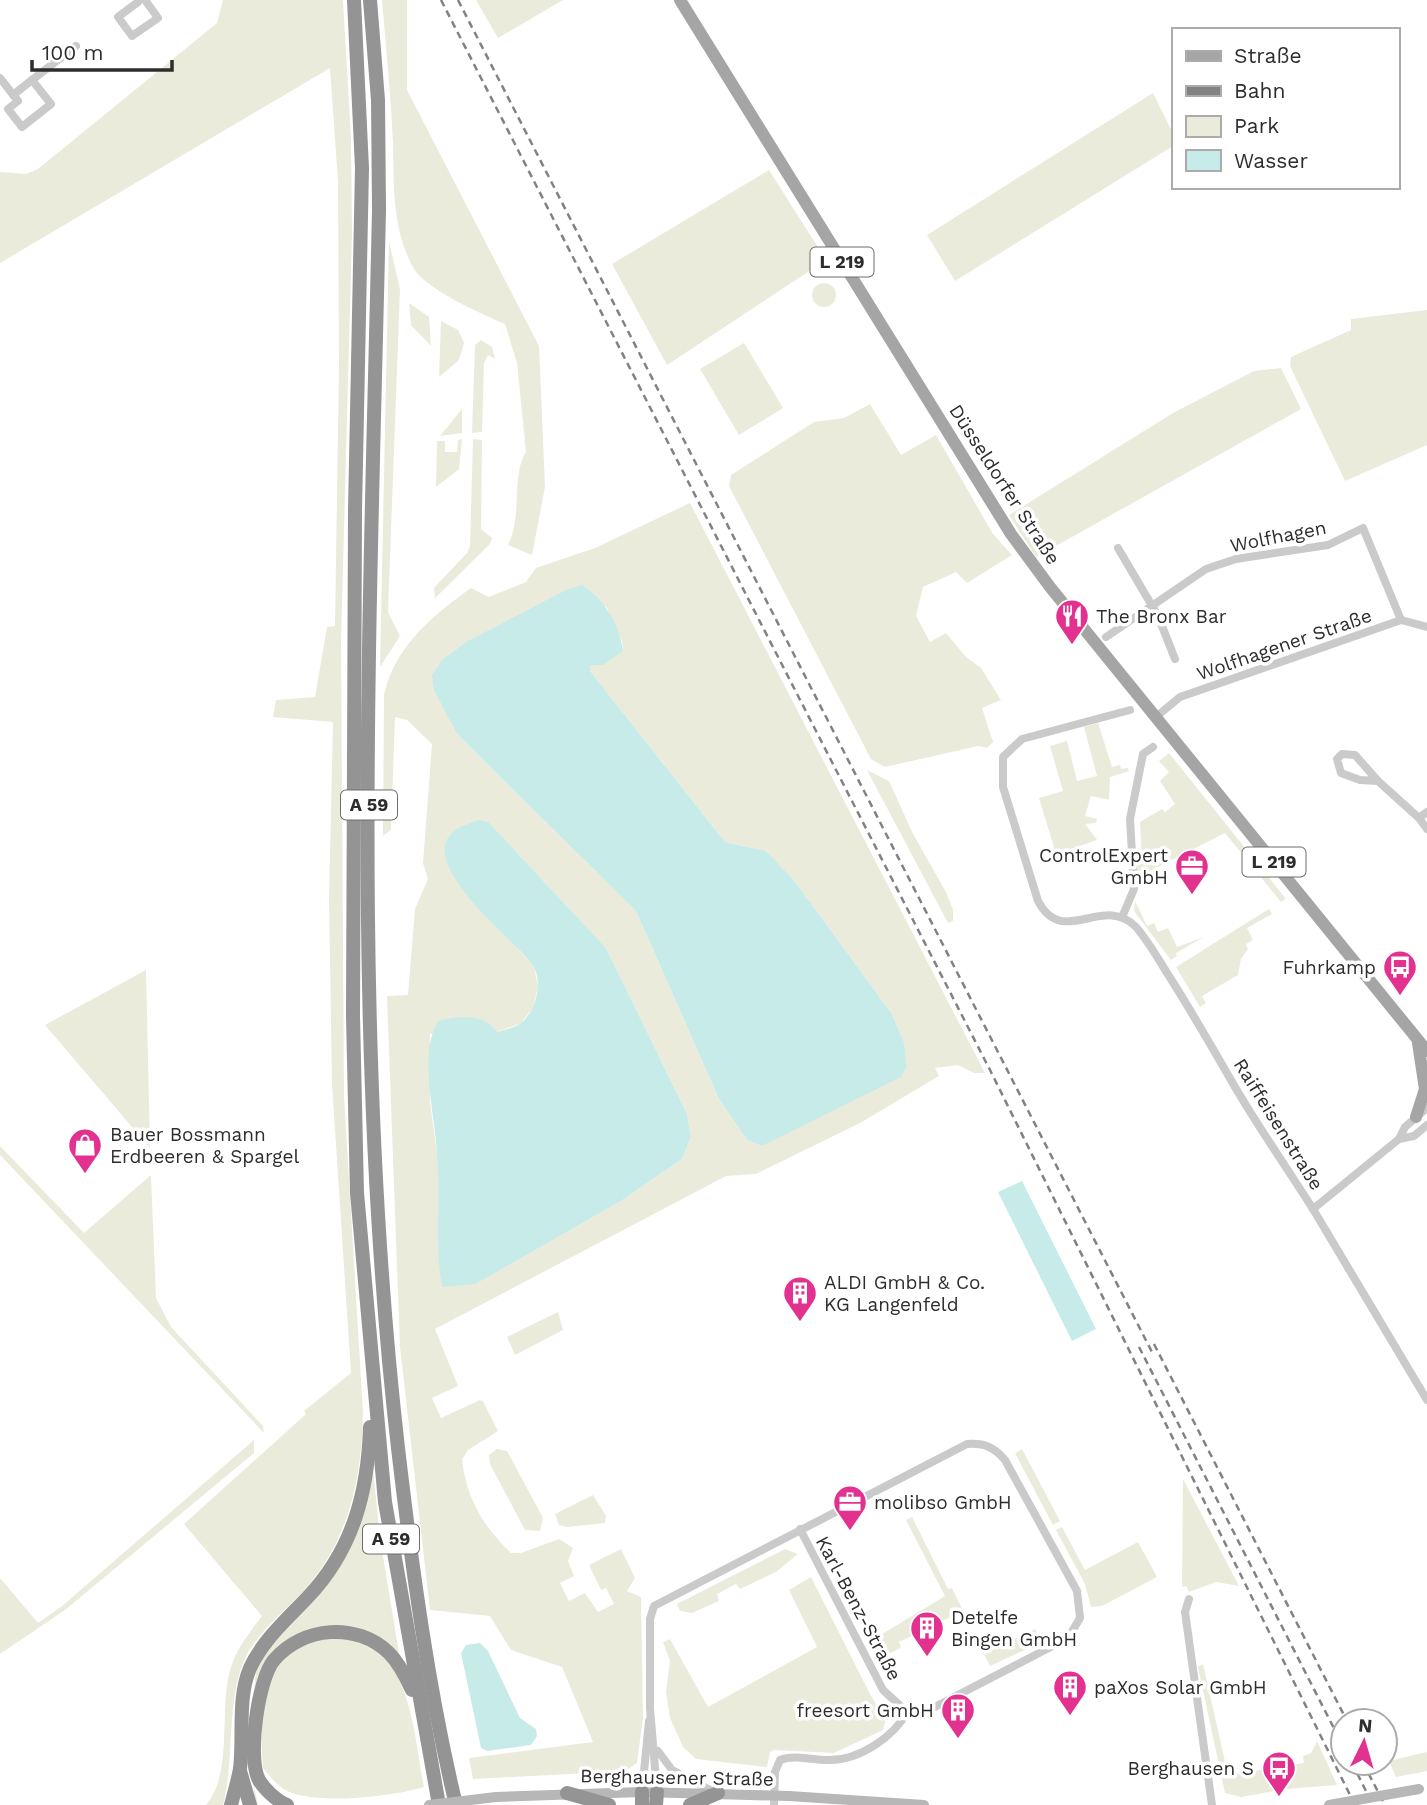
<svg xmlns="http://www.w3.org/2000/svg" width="1427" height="1805" viewBox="0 0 1427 1805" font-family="'Work Sans',sans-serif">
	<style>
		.green { fill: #ebebdb; fill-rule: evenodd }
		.water { fill: #c7ebe8 }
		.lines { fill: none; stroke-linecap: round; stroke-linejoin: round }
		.minor { stroke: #cacaca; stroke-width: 8 }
		.secondary { stroke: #b7b7b7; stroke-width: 10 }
		.primary { stroke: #a5a5a5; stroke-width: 12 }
		.motorway { stroke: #949494; stroke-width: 14 }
		.rail { stroke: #828282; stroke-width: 2.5; stroke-dasharray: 7 5; stroke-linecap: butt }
		.secondary-bridge { stroke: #b7b7b7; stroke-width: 10 }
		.labels { text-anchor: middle; stroke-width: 7; stroke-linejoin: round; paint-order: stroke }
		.shield { fill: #fff; stroke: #6c6c6c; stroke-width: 2 }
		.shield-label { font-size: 18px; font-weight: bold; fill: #2d2d2d }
		.street-label { font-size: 19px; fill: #2d2d2d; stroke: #fff }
		.poi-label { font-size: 19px; fill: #2d2d2d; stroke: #fff; text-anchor: start }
	</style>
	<rect width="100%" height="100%" fill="#fff"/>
	<g class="green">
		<path d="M223,0h120l8,138 1,95 -11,408 3,456 19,315c-1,68 -15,131 -62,182 -20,21 -47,41 -58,69 -17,45 -8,96 -20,142h-17c28,-33 12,-98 25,-138 6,-19 19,-35 31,-51l-78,-92 122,-110 -2,-3 47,-38 -19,-289 -3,-187 4,-175 -60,-5 3,-17 39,-3 12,-70 8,-1 4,-259 -1,-185 -8,-114 -330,195v-91l26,2 12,-5 179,-146z"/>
		<path d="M382,0h25v90l132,256 6,141 -13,68 -24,-10c15,-30 3,-70 18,-93l-9,-89 -12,-39c-23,-10 -78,-34 -91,-55 -22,-39 -20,-82 -21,-125 -2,-48 -7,-96 -11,-144z"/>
		<path d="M476,0h87l-65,38z"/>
		<path d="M1153,93l20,40v13l-218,135 -28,-46z"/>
		<path d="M769,170l57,90 -159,105 -55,-101z"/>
		<path d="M389,241l11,48 -12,323 12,24 -20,31z"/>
		<circle cx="824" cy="295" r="12"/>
		<path d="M409,303l20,14 2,29 -20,-21z"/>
		<path d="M1427,310v135l-82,36 -55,-115 1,-9 60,-27v-11z"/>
		<path d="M441,321l17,9 6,13 -5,17 -20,17z"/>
		<path d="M481,340l11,7 3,12 -7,-4 -4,8 -2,69 -10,1 3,-88z"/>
		<path d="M744,343l39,65 -44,27 -39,-66z"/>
		<path d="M1281,368l20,41 -265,148 -27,-42 164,-102 81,-42z"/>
		<path d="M870,404l31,51 35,-20 57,99 19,21 -45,28 -11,-11 -33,15 -7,29 14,26 16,-9 20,24 15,11 20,32 -19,8 11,34 -6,6 -9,-2 -93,21 -14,-8 -142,-273 2,-11 83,-53 30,-4z"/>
		<path d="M462,409v24l-22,3z"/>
		<path d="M462,439l-3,30 -23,18 1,-46h8v11h12l1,-12z"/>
		<path d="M473,439l9,1 -1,89 11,9 -2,6 -55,54 -1,-10 33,-35 3,-7z"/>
		<path d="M690,503l295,570h-11l-16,-8 -23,3 4,8 -79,47 -104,51 -30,2 -291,153 23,57 -26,12 9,20 39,-18 3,1 15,30 -30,19 -6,9c4,39 21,67 49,94h10l38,-14 14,9 -5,13 6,15 -14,7 9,18 16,-8 13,19 16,-8 -8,-16 -5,2 -12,-25 32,-16 14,29 -8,13 14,6 2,121 -6,45 -12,8 -152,8 -4,-21 124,-16 -31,-75 -51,-17 -21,-34 -60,-6 -30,-263 -13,-351 21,-1 7,-86 13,-30 -5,-16 9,-119 -25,-24 -12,-3 -4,113 -8,6 1,-141c11,-49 48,-79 87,-107l18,9 37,-15 10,-14 59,-20zM606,606l16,35 1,10 -34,14 1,6 135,171 41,9 27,28 99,135 12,28 3,24 -145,80 -15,-6 -28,-41 -83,-188 -179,-177zM517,853l89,95 81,166 4,23 -9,22 -61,42 -145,83 -39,-131 -7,-51v-68l67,-2 24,-9 12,-15 5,-21 -4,-21 -68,-72z"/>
		<path d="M1098,723l14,44 8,-2 1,4 7,-1 1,3 -19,6 -1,23 -18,-4 -6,20 12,3 -1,4 -11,1 12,16 -41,14 -17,-56 24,-7 -13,-45 17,-5 10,40 20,-5 -13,-49z"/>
		<path d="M1169,753l117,146 -5,3 -56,-69 -81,41 5,12 -5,-5h-8l-1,-16 7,-3 -2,-40 22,-13 3,3 10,-8 -15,-23 9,-9 -10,-11z"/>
		<path d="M867,770l22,11 23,51 35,62 6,16v11l-5,2z"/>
		<path d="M1135,901l12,25 7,-3 4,9 10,-4 9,19 27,-10 -28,16 1,3 -6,4 -37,-49z"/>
		<path d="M1269,909l3,5 -25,14 6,12 -7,4 2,5 -7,10 -3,16 -36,21 4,7 -6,4 -24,-40z"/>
		<path d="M146,970l4,178 -105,-123z"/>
		<path d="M0,1146l84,87 67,-58 5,123 15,29 92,99 1,7 -264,-278z"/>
		<path d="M558,1312l5,18 -48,25 -8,-18z"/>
		<path d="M254,1440v13l-189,157 -65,44v-76l38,45 23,-16z"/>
		<path d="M497,1449l10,2 36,67 -3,13 -15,-1 -35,-66 -1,-9z"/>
		<path d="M1022,1449l38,72 -7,4 -38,-72z"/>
		<path d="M373,1469l7,69 20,121 -63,-33 -30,4 -14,6 -20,18 -21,122 6,29h-2l-7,-48 7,-89 4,-9 64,-72z"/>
		<path d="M1183,1479l56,107 -23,-4 -27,10 -3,-6 -4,1z"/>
		<path d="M593,1495l13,21 -1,7 -38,4 -8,-2 -4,-11z"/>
		<path d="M912,1517l36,72 4,-1 11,23 -64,31 2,6 -23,11 -9,-17 76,-46 -39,-76z"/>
		<path d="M1062,1527l23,43 53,-28 19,35 -55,29 -11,1 -6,-23 -29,-54z"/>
		<path d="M785,1549l13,5 -22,18 -36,17 -4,-5 -19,10 2,7 -27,12 -12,-2 -3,-7z"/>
		<path d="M811,1577l58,115 8,14 10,9 -4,15 -49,23 -60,-3 -4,2 -3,15 -71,-8 -13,-12 -13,-29 -4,-26 4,-31 -7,-19 7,-3 38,68 109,-60 -28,-57z"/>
		<path d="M1035,1629l7,13 -52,24 -6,-12z"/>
		<path d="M323,1636c10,1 23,0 33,3 57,20 58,99 68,148 -34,10 -105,18 -137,4 -10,-5 -17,-15 -24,-23 -2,-33 -8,-94 25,-115 11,-7 24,-11 35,-17z"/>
		<path d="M1203,1664l25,111 76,-12 -1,-7 8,-3 6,-12 20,44 -51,4 -45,8 -16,-4 -27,-126z"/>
		<path d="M1427,1752v19l-31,6 -7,-16z"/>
	</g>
	<g class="water">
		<path d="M582,585c22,14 38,40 41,66l-20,14h-13v6l135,171 41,9 27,28 99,135 12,28 3,24 -6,11 -139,69 -15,-6 -28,-41 -83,-188 -179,-177 -23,-44 -2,-15 10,-15 26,-19 100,-52z"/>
		<path d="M478,820l10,2 118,126 81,166 4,23 -9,22 -61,42 -145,83 -34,3c-8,-45 -1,-89 -5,-134 -2,-38 -19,-99 1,-132 21,-5 46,-8 59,11 8,-2 19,-5 25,-10 15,-12 22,-43 9,-59 -18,-23 -109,-95 -81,-128 6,-8 19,-11 28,-15z"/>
		<path d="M1022,1181l74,148 -24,12 -74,-149z"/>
		<path d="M480,1643l8,8 32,67 16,11 1,7 -6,9 -44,6 -6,-3 -20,-95 5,-8z"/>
	</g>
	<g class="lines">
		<g class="minor">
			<path d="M138,2l-20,15 14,19 26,-18 -13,-18"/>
			<path d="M0,78l18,23 -10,8 14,18 29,-23 -19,-24 44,-34"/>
			<path d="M13,95l19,-15"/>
			<path d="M1118,548l40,68 17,43"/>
			<path d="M1106,637l100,-68 30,-10 92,-14 35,-17 38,92"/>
			<path d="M1130,710l-108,29 -19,18v30l35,114c25,48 65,-8 98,26 13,15 22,32 33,49 23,36 44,73 66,111 24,41 52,81 78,122"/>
			<path d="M1157,716l23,-19 221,-77 26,7"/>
			<path d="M1378,781l-18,-1 -19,-7 -4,-14 5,-5 13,1 23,26 41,37"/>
			<path d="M1427,812l-8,6 8,11"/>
			<path d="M1123,915l11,-26 -4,-70 13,-65 10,-7"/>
			<path d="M1427,1108l-22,19 -6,12 -86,70 114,191"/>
			<path d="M1399,1139l15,-3 13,-11"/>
			<path d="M1189,1599l-4,13 27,193"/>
			<path d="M658,1751l14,19 42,22"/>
			<path d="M642,1792l7,-71"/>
			<path d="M657,1792l-7,-84v-89l4,-13 313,-162c18,-1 27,3 38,16l72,131 3,27 -12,20 -141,73 -20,1 -24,-22 -83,-161"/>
			<path d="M774,1805l1,-33 5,-12c15,-6 34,1 50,0 29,0 64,-23 77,-48"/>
		</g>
		<g class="secondary">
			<path d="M789,1796l135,9"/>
			<path d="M496,1797l146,-5 107,3"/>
		</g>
		<g class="primary">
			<path d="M680,0l331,534 39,53 377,464"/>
			<path d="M1416,1117l9,-28 -7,-46"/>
		</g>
		<g class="motorway">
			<path d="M354,0l8,168 -7,343 -2,505 4,177 28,309 54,303"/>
			<path d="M370,0l8,100 1,110c-9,412 -28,827 19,1238 14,119 30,240 58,357"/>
			<path d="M240,1771l10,34"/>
			<path d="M642,1792v13"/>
			<path d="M567,1793l42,12"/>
			<path d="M231,1805c3,-12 7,-24 9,-36 4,-33 -3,-70 10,-101 13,-28 36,-48 57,-70 46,-48 61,-106 63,-171"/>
			<path d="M287,1805c-10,-4 -23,-16 -28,-25 -12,-22 -1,-101 15,-120 29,-34 83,-38 115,-7 10,10 17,24 23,37"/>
			<path d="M656,1805l1,-13"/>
			<path d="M690,1805l28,-12"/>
		</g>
		<g class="rail">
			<path d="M441,0l550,1072 364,733"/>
			<path d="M458,0l695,1354"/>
			<path d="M1154,1344l193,377"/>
			<path d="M1139,1347l204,399"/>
			<path d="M1352,1763l21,42"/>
			<path d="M1363,1763l22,42"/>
		</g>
		<g class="secondary-bridge">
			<path d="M749,1795l40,1"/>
			<path d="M429,1805l67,-8"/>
			<path d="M1329,1805l90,-16"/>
		</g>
	</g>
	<defs>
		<g id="restaurant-pin" transform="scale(1.75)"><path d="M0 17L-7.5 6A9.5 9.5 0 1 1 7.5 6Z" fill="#e33190" stroke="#fff"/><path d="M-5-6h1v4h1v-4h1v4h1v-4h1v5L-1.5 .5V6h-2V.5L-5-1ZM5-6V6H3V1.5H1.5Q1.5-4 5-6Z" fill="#fff"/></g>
		<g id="office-pin" transform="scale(1.75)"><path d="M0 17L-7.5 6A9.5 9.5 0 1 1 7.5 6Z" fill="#e33190" stroke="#fff"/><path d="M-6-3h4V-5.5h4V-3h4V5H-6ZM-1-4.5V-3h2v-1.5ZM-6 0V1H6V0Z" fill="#fff"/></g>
		<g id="bus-pin" transform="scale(1.75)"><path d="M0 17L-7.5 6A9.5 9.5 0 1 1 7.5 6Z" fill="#e33190" stroke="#fff"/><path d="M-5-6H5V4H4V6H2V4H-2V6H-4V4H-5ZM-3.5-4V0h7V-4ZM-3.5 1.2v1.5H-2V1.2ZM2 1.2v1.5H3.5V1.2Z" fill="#fff"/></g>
		<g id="shop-pin" transform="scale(1.75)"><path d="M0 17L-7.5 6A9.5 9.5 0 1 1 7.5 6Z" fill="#e33190" stroke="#fff"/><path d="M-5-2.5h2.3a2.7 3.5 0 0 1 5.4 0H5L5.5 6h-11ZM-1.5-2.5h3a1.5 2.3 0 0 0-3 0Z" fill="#fff"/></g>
		<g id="building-pin" transform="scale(1.75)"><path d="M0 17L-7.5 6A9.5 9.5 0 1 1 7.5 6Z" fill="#e33190" stroke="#fff"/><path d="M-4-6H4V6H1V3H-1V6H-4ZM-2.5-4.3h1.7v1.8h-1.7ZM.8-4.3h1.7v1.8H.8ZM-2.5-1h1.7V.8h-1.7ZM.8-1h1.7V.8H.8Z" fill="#fff"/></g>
	</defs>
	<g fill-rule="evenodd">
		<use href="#restaurant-pin" x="1072" y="616"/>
		<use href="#office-pin" x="1192" y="866"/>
		<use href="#bus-pin" x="1400" y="967"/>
		<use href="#shop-pin" x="85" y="1145"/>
		<use href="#building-pin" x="800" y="1293"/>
		<use href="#office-pin" x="850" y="1502"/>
		<use href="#building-pin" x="927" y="1628"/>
		<use href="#building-pin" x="1070" y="1687"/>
		<use href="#building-pin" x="958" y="1710"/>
		<use href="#bus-pin" x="1279" y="1768"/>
	</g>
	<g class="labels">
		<g class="shield">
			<rect x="810.5" y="247.5" width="63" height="29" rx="5"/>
			<rect x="341" y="790.5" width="56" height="29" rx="5"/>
			<rect x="1242.5" y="847.5" width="63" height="29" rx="5"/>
			<rect x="363" y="1524.5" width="56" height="29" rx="5"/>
		</g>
		<g class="shield-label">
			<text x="842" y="268">L 219</text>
			<text x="369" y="811">A 59</text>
			<text x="1274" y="868">L 219</text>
			<text x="391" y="1545">A 59</text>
		</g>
		<g class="street-label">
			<text transform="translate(1005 484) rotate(57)" y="7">Düsseldorfer Straße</text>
			<text transform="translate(1278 536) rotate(-11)" y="7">Wolfhagen</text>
			<text transform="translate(1284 644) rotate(-19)" y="7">Wolfhagener Straße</text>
			<text transform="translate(1279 1124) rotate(58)" y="7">Raiffeisenstraße</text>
			<text transform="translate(859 1608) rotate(62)" y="7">Karl-Benz-Straße</text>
			<text transform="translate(677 1777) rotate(1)" y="7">Berghausener Straße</text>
		</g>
		<g class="poi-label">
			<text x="1096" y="623">The Bronx Bar</text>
			<text x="1168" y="862" text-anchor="end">ControlExpert<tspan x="1168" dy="22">GmbH</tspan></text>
			<text x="1376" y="974" text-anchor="end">Fuhrkamp</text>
			<text x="110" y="1141">Bauer Bossmann<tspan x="110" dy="22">Erdbeeren &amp; Spargel</tspan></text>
			<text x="824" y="1289">ALDI GmbH &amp; Co.<tspan x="824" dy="22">KG Langenfeld</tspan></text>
			<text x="874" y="1509">molibso GmbH</text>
			<text x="951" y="1624">Detelfe<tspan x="951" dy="22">Bingen GmbH</tspan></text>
			<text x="1094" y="1694">paXos Solar GmbH</text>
			<text x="934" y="1717" text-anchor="end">freesort GmbH</text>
			<text x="1254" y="1775" text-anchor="end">Berghausen S</text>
		</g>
	</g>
	<rect x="1172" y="28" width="228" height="161" fill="#ffffff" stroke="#ababab" stroke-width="2"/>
	<rect x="1186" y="51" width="35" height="10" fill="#a5a5a5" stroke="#ababab" stroke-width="2"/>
	<text x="1234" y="63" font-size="21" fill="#2d2d2d">Straße</text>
	<rect x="1186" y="86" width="35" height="10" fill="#828282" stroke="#ababab" stroke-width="2"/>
	<text x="1234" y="98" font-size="21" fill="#2d2d2d">Bahn</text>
	<rect x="1186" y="116" width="35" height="21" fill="#ebebdb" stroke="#ababab" stroke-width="2"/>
	<text x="1234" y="133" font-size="21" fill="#2d2d2d">Park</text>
	<rect x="1186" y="150" width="35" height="21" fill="#c7ebe8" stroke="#ababab" stroke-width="2"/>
	<text x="1234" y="168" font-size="21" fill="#2d2d2d">Wasser</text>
	<g transform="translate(1364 1742) rotate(5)"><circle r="33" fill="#ffffff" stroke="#ababab" stroke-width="2"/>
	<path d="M0-5L12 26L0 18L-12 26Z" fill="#e33190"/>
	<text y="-10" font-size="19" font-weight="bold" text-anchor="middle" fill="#2d2d2d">N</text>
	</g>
	<path d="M32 60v10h140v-10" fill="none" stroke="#2d2d2d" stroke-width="3.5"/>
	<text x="42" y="60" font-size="21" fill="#2d2d2d" stroke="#ffffff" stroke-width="5" paint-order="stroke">100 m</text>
</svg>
